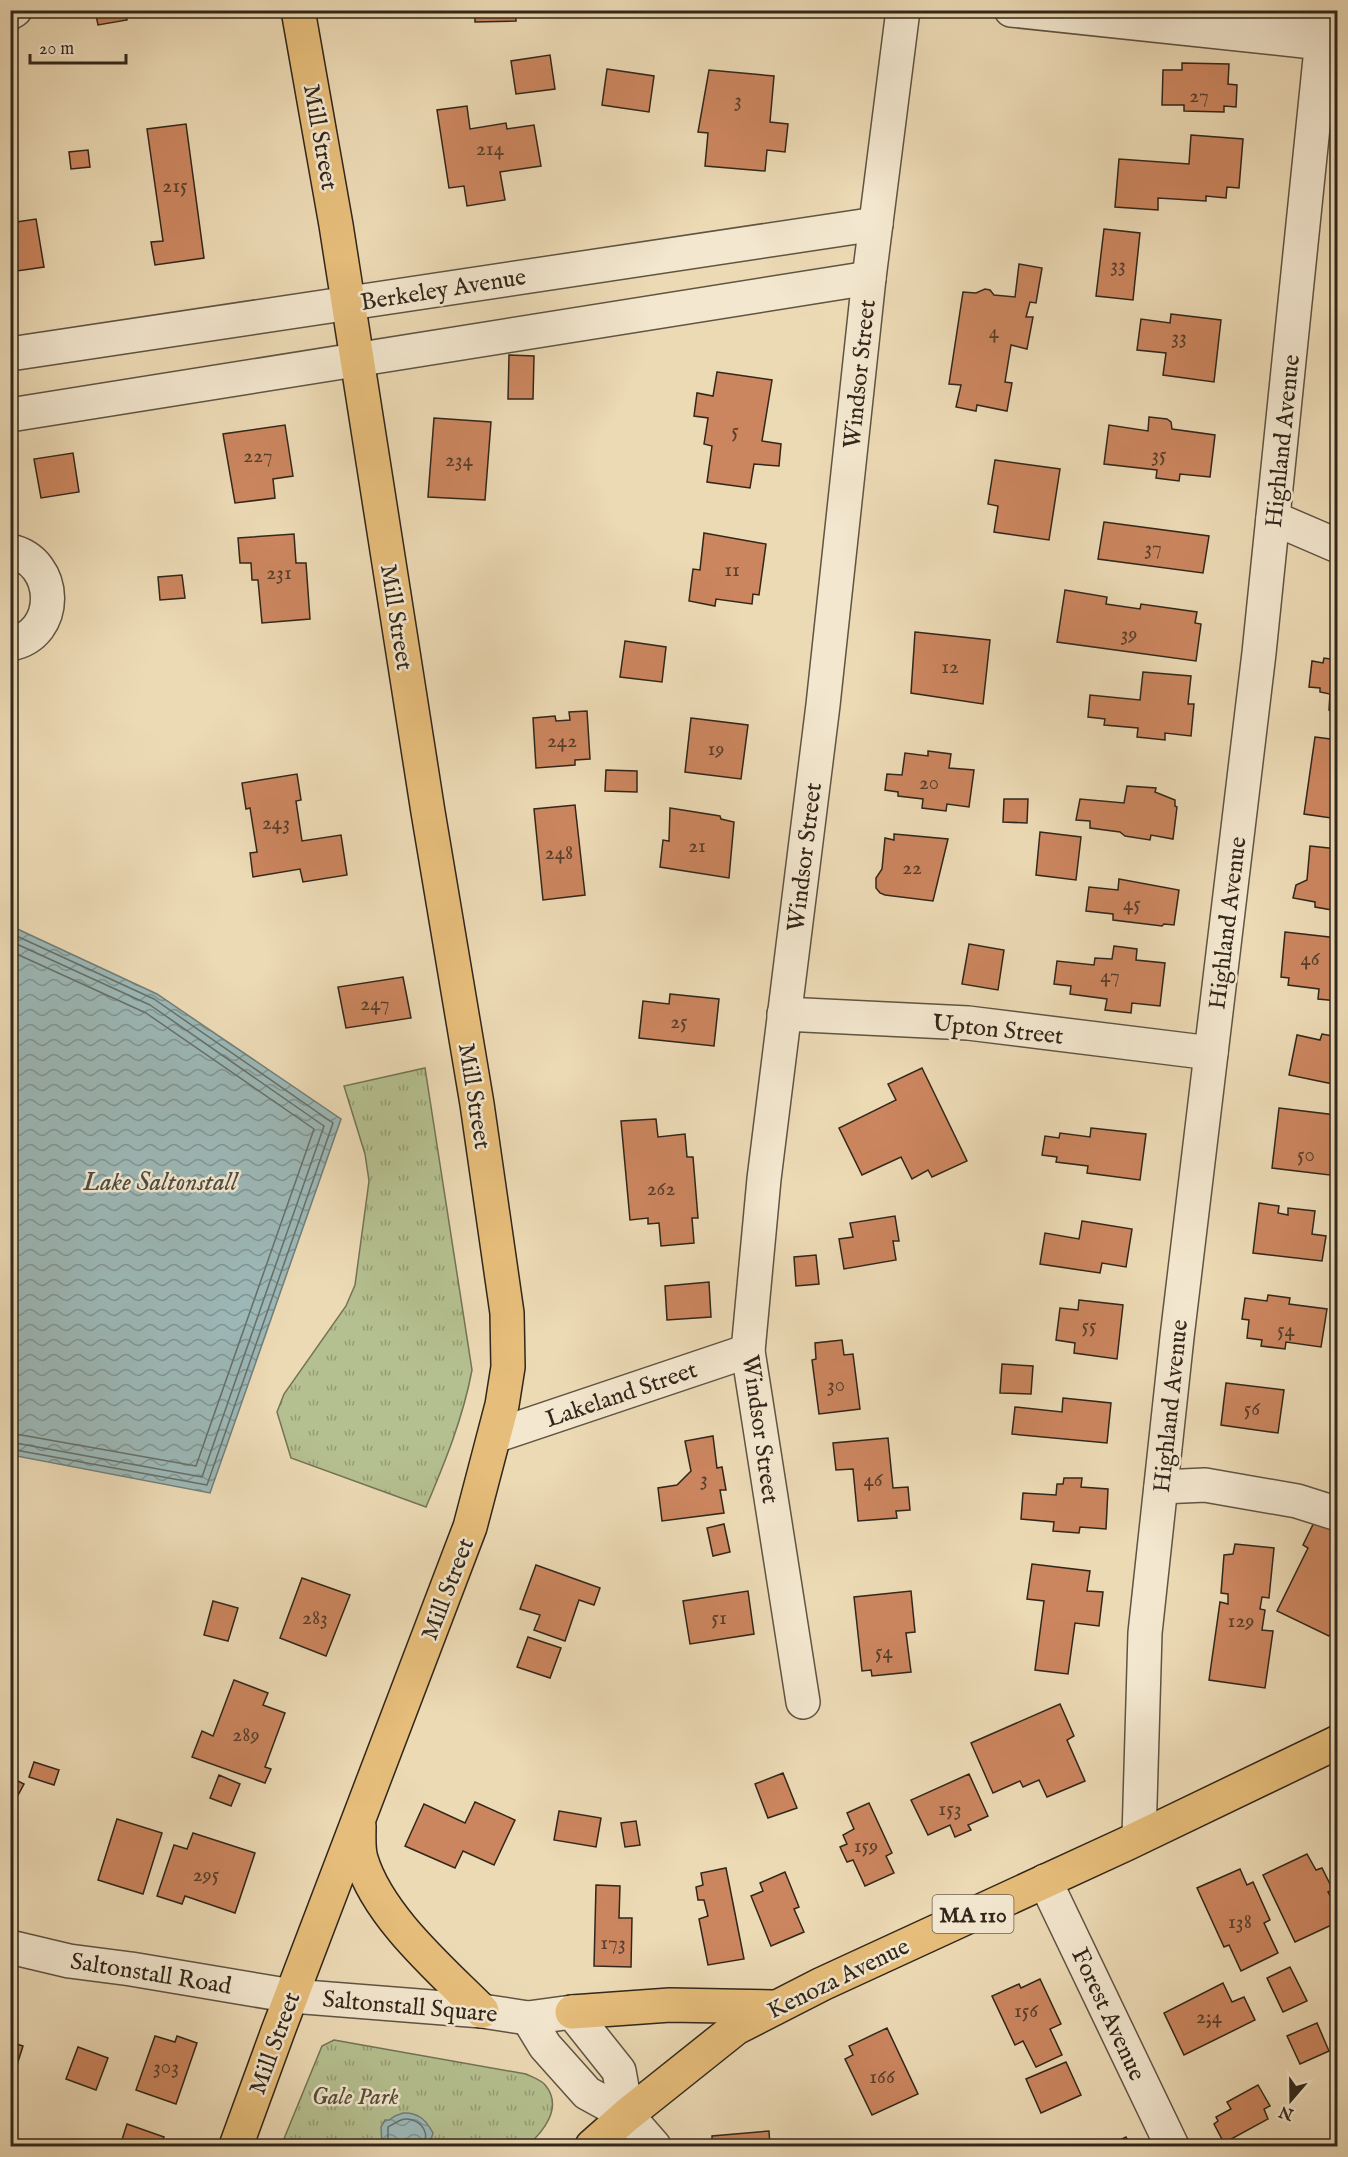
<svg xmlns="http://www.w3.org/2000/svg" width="1348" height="2157" viewBox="0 0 1348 2157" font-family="'IM FELL English',serif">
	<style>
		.grass { fill: url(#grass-tufts); stroke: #737456; stroke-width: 1.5 }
		.water { fill: url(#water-waves); stroke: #717e79; stroke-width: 1.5 }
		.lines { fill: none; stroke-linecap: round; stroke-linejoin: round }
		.shore { stroke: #667069; stroke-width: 1.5 }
		.building { fill: #cc865f; stroke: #31271b; stroke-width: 1.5 }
		.minor-casing { stroke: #605442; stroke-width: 36 }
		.major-casing { stroke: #31271b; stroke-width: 36 }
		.minor { stroke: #f3e7cf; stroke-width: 33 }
		.major { stroke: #e6bd7a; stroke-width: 33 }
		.labels { text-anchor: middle; stroke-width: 5; stroke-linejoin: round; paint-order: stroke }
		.number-label { font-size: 21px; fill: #583f2c }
		.shield { fill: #f3e7cf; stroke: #6b6151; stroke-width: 1.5 }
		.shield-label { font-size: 22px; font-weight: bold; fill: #31271b }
		.street-label { font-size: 24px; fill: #31271b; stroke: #f3e7cf }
		.park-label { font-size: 24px; font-style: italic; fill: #524d38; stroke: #f3e7cf }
		.water-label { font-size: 26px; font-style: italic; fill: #4c4b42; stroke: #f3e7cf }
	</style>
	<defs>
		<pattern id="grass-tufts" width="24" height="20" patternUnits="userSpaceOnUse" patternTransform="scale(1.5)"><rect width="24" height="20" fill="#b5c090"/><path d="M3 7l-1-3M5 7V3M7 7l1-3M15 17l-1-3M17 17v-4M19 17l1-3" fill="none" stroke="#949c75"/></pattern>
		<pattern id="water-waves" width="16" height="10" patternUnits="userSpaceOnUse" patternTransform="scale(1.5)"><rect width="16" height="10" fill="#9cb8b7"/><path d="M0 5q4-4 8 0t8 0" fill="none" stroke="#809694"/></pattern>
	</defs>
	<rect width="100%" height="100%" fill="#ecdab5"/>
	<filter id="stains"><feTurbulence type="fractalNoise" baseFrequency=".00333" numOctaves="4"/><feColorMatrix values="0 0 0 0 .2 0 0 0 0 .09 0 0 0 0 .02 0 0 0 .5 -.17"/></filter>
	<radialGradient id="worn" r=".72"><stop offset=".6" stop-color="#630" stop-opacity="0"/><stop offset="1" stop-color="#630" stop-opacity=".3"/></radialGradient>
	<g class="grass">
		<path d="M425,1068l47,302c-9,48 -27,92 -46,137l-135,-49 -14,-46 7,-18 62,-88 9,-21 14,-104 -4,-27 -21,-68z"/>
		<path d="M334,2040l192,34c6,3 16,6 20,12 17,22 -3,46 -19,60h-246l41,-100z"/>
	</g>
	<g class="water">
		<path d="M11,926l146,68 184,125 -131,374 -199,-38z"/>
		<path d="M403,2113c15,-1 23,7 30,20l-4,13h-47l-1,-19 4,-7h4l6,-4z"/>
	</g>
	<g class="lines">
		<g class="shore">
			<path d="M10,933l144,66 179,124 -126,362 -197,-36"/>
			<path d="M10,941l140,64 174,121 -122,351 -192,-35"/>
			<path d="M10,951l136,62 168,116 -118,337 -186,-33"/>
			<path d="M388,2146v-19c4,-2 8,-5 13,-7 9,-3 21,2 24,12 2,4 -1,10 -1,14"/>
		</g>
	</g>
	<g class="building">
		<path d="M95,10h30l2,10 -29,5z"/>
		<path d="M475,10h40l1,11 -41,1z"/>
		<path d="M550,55l5,34 -39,5 -5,-33z"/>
		<path d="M1182,63l47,1 -1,20 9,1 -1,22 -12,-1v6l-40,-1v-6h-22l1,-35h19z"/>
		<path d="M607,69l47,7 -5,36 -47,-7z"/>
		<path d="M709,70l65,6 -4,46 18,2 -3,28 -18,-2 -2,21 -60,-5 3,-33 -10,-1z"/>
		<path d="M467,106l3,23 36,-6 1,6 27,-4 7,41 -41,6 5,28 -38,6 -3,-20 -15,2 -12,-78z"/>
		<path d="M186,124l18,134 -49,7 -4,-23 12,-1 -16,-112z"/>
		<path d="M1191,135l52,4 -4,49 -12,-1 -1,11 -20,-2v5l-48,-3v12l-43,-3 4,-48 70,5z"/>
		<path d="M88,150l2,17 -19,2 -2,-17z"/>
		<path d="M36,219l8,48 -34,5v-49z"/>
		<path d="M1104,229l36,4 -7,67 -37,-4z"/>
		<path d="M1019,264l23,4 -6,35 -6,-1 -4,15h7l-6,32 -16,-4 -6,37 7,1 -5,28 -30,-6 -1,6 -20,-4 5,-22 -12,-1 14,-92 13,1 9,-4 5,1 4,5 21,2z"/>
		<path d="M1171,314l50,6 -7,62 -51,-7 3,-22 -29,-3 4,-31 29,4z"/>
		<path d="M509,355l25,1 -1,43h-25z"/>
		<path d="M717,372l55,8 -10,61 19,3 -2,22 -25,-2 -4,24 -43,-6 5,-36 -8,-2 4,-26 -14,-2 3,-23 16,3z"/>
		<path d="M1149,417l18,2 4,3 1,7 43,6 -5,42 -30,-3 -1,7 -23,-3 1,-8 -53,-6 5,-39 39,6z"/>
		<path d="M434,418l57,4 -6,78 -57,-3z"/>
		<path d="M285,425l8,51 -20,3 2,19 -40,5 -12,-69z"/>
		<path d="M73,453l6,39 -38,6 -7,-39z"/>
		<path d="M995,460l65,9 -11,71 -55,-8 4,-26 -10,-2z"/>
		<path d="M1104,522l105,14 -6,37 -105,-14z"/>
		<path d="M704,533l62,11 -7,51 -6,-1 -1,10 -36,-5 -1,7 -26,-5 4,-32 7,1z"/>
		<path d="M294,534l2,29h10l4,56 -48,4 -4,-43h-6l-1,-17h-11l-2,-25z"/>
		<path d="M182,575l3,23 -25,2 -2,-23z"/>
		<path d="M1065,590l42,7 -1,7 34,5 1,-5 56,8 -2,11 6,1 -5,37 -139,-19z"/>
		<path d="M915,632l75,8 -7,64 -72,-11z"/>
		<path d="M625,641l41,6 -4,35 -42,-5z"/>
		<path d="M1338,655v56l-9,-1 1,-16 -10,-2v-4l-11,-1 3,-26 11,2 1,-5 13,2z"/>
		<path d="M1143,672l48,4 -3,28h6l-3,32 -26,-3v7l-28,-3 1,-9 -34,-3 1,-6 -17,-2 2,-22 50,5z"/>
		<path d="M587,711l3,48 -15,1v5l-39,3 -3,-50 22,-2 1,5 14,-1 -1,-8z"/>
		<path d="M691,718l57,7 -7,54 -56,-7z"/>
		<path d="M1315,737l23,3v79l-34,-5z"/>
		<path d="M928,751l23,3 -2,14 25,2 -5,37 -22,-3 -1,7 -24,-3 1,-9 -25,-3v-4l-13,-2 2,-16 15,1 3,-22 23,3z"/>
		<path d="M606,770l31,1v21l-32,-1z"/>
		<path d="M297,774l4,26 -5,1 6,40 39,-6 6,40 -44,7 -3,-13 -47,8 -3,-24 7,-1 -7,-44 -4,1 -4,-26z"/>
		<path d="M1127,786l29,2 -1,4 20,8v6l2,1 -4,32 -22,-4 -1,5 -25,-4 -5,-4 -30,-4v-7l-14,-1 4,-21 44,4z"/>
		<path d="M1004,799h24l-1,24 -24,-1z"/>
		<path d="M575,805l10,90 -42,5 -9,-91z"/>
		<path d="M670,808l50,8 1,3 13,3 -5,56 -69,-11 3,-27 6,1z"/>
		<path d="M1040,832l41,5 -5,43 -40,-5z"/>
		<path d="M894,834l54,5 -15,62 -48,-6 -5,-2 -4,-5v-10l6,-9 3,-31 9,2z"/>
		<path d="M1310,846l28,3v62l-23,-4v-5l-22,-4 3,-13 11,-5z"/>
		<path d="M1119,879l60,11 -5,35 -10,-1 -2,2 -49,-6v-6l-27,-3 3,-24 29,3z"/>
		<path d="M1285,932l53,6v63l-20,-2 1,-10 -31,-4 1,-7 -8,-1z"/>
		<path d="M969,944l35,6 -6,40 -36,-6z"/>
		<path d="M1114,946l23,3 -1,11 29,3 -5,43 -28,-3 -1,10 -26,-3 2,-11 -37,-5 1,-8 -17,-2 3,-23 37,4 1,-7 17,1z"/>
		<path d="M403,977l8,41 -65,10 -8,-41z"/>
		<path d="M670,994l49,5 -5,47 -75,-8 4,-37 26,3z"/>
		<path d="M1322,1034l16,3v48l-49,-10 8,-40 23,5z"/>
		<path d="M922,1068l45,93 -35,16 -4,-7 -16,9 -11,-22 -39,18 -23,-47 57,-28 -8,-16z"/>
		<path d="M1279,1108l57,7 -3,25 5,1v35l-66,-8z"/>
		<path d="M656,1119l2,18 27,-3 2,23h6l5,61h-6l2,25 -33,3 -2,-23 -11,1v-6l-18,2 -9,-99z"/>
		<path d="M1091,1128l55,6 -6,46 -53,-7 1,-7 -32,-4 1,-5 -15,-2 3,-19 14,2 1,-5 30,4z"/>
		<path d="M1259,1203l20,3 -1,7 10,2v-7l27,3 -3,23 14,2 -4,25 -69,-8z"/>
		<path d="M895,1216l4,25h-6l3,19 -52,9 -5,-30 14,-2 -3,-14z"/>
		<path d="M1082,1221l50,8 -6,38 -24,-4 -2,10 -60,-9 5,-31 34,6z"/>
		<path d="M816,1255l3,29 -23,2 -2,-29z"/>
		<path d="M709,1282l2,35 -44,3 -2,-34z"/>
		<path d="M1268,1295l22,3 -1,6 38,5 -6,38 -35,-5 -1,7 -24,-3 1,-6 -15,-2 2,-18 -7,-1 3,-21 22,3z"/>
		<path d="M1079,1300l44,5 -6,54 -43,-6 1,-10 -19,-3 4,-32 18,2z"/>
		<path d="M842,1340l2,15 9,-1 7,55 -41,5 -7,-54 4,-1 -1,-16z"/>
		<path d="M1002,1364l31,2 -2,28 -31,-1z"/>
		<path d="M1226,1383l58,7 -6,43 -57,-8z"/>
		<path d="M1063,1398l48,5 -4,40 -95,-9 3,-27 47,5z"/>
		<path d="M713,1436l4,32 5,-1 4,23h-6l4,23 -62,8 -4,-33 19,-3 14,-14 -6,-30z"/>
		<path d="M888,1438l5,50 15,-1 2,23 -14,1 1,7 -39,3 -5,-52 -17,1 -3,-27z"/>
		<path d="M1064,1478h18l-1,9 27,2 -2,40 -26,-2 -1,6 -26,-2 1,-9 -33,-3 2,-26 33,2 1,-11h6z"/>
		<path d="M1320,1510l18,9v101l-9,16 -52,-25 31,-63 -5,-3z"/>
		<path d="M724,1524l6,28 -17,4 -6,-28z"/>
		<path d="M1235,1544l39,4 -5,50 -7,-1 -2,12 5,1 -3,20 11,1 -8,57 -56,-8 11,-78 8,2v-10l-7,-1 3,-38 9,-1z"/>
		<path d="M1032,1564l58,7 -3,20 16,1 -4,34 -24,-3 -7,51 -33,-4 9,-69 -17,-2z"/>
		<path d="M536,1565l64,23 -6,17 -15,-5 -14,41 -31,-11 6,-15 -20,-6z"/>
		<path d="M302,1578l48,17 -24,61 -46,-18z"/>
		<path d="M748,1591l6,43 -64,10 -7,-43z"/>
		<path d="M911,1591l4,41 -9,1 5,39 -39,4 -1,-6 -9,1 -8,-74z"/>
		<path d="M213,1601l25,7 -10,33 -24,-6z"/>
		<path d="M528,1637l33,11 -11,30 -33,-11z"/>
		<path d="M234,1680l34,13 -5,12 22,8 -20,54 6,2 -6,14 -73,-26 10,-26 11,5z"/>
		<path d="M1060,1704l14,32 -7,4 18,41 -38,16 -8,-17 -16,7 -3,-6 -27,12 -22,-50z"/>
		<path d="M34,1762l25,8 -5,15 -25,-8z"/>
		<path d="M783,1773l14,35 -29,10 -13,-34z"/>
		<path d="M969,1774l19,42 -20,9 3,5 -16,7 -5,-12 -22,10 -17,-35z"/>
		<path d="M219,1775l21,9 -9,22 -21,-8z"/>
		<path d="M10,1777l14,7 -14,26z"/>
		<path d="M475,1802l40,18 -21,45 -31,-14 -8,17 -50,-22 19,-42 41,19z"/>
		<path d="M869,1803l23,50 -6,3 8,17 -29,13 -12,-26 -6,2 -7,-15 7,-3 -4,-9 11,-6 -7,-16z"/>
		<path d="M559,1811l42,7 -5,29 -42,-7z"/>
		<path d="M117,1819l45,14 -19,61 -45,-14z"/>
		<path d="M636,1821l4,24 -15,2 -4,-24z"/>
		<path d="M193,1833l62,20 -20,60 -50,-17 -3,8 -25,-8 17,-51 13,4z"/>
		<path d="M1307,1854l9,16 6,-2 11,22 -5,2 10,19v11l-43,20 -32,-67z"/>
		<path d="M726,1868l18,91 -36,6 -9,-46 9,-3 -4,-16h-6l-2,-13 7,-2 -2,-12z"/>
		<path d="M1240,1869l7,16 6,-3 17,38 -6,3 14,30 -37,18 -12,-26 -5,2 -27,-59z"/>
		<path d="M785,1872l14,35 -5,2 10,23 -33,14 -20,-50 12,-5 -3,-8z"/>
		<path d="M596,1885l24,1 -1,32h13l-1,49 -37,-1z"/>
		<path d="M1290,1967l17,34 -24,11 -16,-34z"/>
		<path d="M1040,1979l21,45 -11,5 12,26 -26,12 -13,-26 -8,4 -23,-49 27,-12 2,4z"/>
		<path d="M1223,1983l9,19 12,-5 11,23 -71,35 -20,-42z"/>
		<path d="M1317,2023l12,28 -29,13 -13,-28z"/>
		<path d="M887,2028l31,66 -46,21 -27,-56 8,-4 -4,-9z"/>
		<path d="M155,2036l20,6 2,-6 20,7 -21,61 -40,-14z"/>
		<path d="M10,2042l13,4 -13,41z"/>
		<path d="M78,2047l30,11 -12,32 -30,-11z"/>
		<path d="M1066,2062l15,33 -40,18 -15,-34z"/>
		<path d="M1258,2085l12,21 -6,3 4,10 -44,24 -10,-19 4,-3 -2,-4 15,-8 -4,-7z"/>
		<path d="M127,2124l37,13 -4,9h-40z"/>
		<path d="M769,2131l1,15h-58v-10z"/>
		<path d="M1126,2137l5,9h-23z"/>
	</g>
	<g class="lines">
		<g class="minor-casing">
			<g id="minor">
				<path d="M1011,10l311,33"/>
				<path d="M1257,10l47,24"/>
				<path d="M10,13l5,-3"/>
				<path d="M10,354l866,-130"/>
				<path d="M10,415l859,-137"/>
				<path d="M1273,518l65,28"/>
				<path d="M10,551c49,10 51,84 0,93"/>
				<path d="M784,1014l184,9 243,30"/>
				<path d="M495,1436l253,-85"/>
				<path d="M1161,1487l44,-2 92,16 41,13"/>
				<path d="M803,1702l-55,-351 16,-172 59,-474 46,-427 34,-268"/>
				<path d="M1139,1837l6,-204 32,-296 82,-684 66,-643"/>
				<path d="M1045,1881l127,265"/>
				<path d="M10,1947l59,14 62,8 161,27 190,15 46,7 44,-6 47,59 8,44"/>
				<path d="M528,2018l17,28 42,47 40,22 27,31"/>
			</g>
		</g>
		<g class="major-casing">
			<g id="major">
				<path d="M359,1826c0,10 -1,23 2,33 17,57 79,110 121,152"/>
				<path d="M572,2012l98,-7 103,2"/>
				<path d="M236,2146l42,-115 192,-504 32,-122 6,-38 -1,-54 -30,-209 -49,-292 -92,-587 -38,-215"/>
				<path d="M592,2146l35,-31 109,-87 86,-44 304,-140 212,-102"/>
			</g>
		</g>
		<use href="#minor" class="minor"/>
		<use href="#major" class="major"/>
	</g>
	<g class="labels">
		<g class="number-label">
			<text x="1199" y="102">27</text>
			<text x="738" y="106">3</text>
			<text x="490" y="155">214</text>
			<text x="175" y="192">215</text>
			<text x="1118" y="271">33</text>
			<text x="994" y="338">4</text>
			<text x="1179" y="343">33</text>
			<text x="735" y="437">5</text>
			<text x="1159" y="461">35</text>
			<text x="258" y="462">227</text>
			<text x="459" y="466">234</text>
			<text x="1153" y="554">37</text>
			<text x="732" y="576">11</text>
			<text x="279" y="579">231</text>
			<text x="1129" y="640">39</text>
			<text x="950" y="673">12</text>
			<text x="562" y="747">242</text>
			<text x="716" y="755">19</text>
			<text x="929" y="789">20</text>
			<text x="276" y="829">243</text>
			<text x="697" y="852">21</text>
			<text x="559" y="859">248</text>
			<text x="912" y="874">22</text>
			<text x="1132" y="910">45</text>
			<text x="1310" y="965">46</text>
			<text x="1110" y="982">47</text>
			<text x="375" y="1010">247</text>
			<text x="679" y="1028">25</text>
			<text x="1306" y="1161">50</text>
			<text x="661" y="1195">262</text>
			<text x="1089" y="1332">55</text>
			<text x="1286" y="1336">54</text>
			<text x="836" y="1391">30</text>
			<text x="1252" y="1415">56</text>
			<text x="704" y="1485">3</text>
			<text x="873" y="1486">46</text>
			<text x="315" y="1624">283</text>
			<text x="719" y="1624">51</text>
			<text x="1241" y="1627">129</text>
			<text x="884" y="1658">54</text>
			<text x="246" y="1741">289</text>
			<text x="950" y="1815">153</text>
			<text x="866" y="1852">159</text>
			<text x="206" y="1881">295</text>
			<text x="1240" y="1928">138</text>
			<text x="613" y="1949">173</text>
			<text x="1026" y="2017">156</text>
			<text x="1209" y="2023">2;4</text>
			<text x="166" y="2073">303</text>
			<text x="882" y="2083">166</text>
		</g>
		<rect class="shield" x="932.5" y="1895" width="81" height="38" rx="4.5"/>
		<g class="shield-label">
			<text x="973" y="1922">MA 110</text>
		</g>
		<g class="street-label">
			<text transform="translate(321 137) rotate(80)" y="8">Mill Street</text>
			<text transform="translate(443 289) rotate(-9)" y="8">Berkeley Avenue</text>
			<text transform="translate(859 374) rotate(-84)" y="8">Windsor Street</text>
			<text transform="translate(1282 441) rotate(-84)" y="8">Highland Avenue</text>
			<text transform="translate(397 617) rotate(81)" y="8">Mill Street</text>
			<text transform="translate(804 857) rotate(-83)" y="8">Windsor Street</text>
			<text transform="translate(1227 923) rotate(-83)" y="8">Highland Avenue</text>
			<text transform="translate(998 1029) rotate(6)" y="8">Upton Street</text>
			<text transform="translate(475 1096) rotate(81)" y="8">Mill Street</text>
			<text transform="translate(621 1394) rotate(-19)" y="8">Lakeland Street</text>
			<text transform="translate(1170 1406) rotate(-84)" y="8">Highland Avenue</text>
			<text transform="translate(761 1429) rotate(82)" y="8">Windsor Street</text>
			<text transform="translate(447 1589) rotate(-69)" y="8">Mill Street</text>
			<text transform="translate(151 1973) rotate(9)" y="8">Saltonstall Road</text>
			<text transform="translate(838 1978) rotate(-26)" y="8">Kenoza Avenue</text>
			<text transform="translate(410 2006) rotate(5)" y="8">Saltonstall Square</text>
			<text transform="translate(1109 2014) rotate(65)" y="8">Forest Avenue</text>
			<text transform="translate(274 2043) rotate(-70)" y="8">Mill Street</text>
		</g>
		<g class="park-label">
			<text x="355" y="2104">Gale Park</text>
		</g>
		<g class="water-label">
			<text x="160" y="1190">Lake Saltonstall</text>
		</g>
	</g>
	<rect width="1348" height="2157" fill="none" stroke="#ecdab5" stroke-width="36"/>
	<rect x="12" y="12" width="1324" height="2133" fill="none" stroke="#31271b" stroke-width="3"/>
	<rect x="18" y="18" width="1312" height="2121" fill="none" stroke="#31271b" stroke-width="1.5"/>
	<g transform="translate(1291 2100) rotate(200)" stroke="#f3e7cf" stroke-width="4.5" paint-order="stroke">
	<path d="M0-4.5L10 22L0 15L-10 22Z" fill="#31271b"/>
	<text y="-9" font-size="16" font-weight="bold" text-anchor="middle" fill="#31271b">N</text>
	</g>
	<path d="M30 54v9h96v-9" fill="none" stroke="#31271b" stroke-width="3"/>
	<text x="39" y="54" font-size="18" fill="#31271b" stroke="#f3e7cf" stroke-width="4.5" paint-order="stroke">20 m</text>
	<rect width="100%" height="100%" filter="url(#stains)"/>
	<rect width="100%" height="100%" fill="url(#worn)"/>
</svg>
